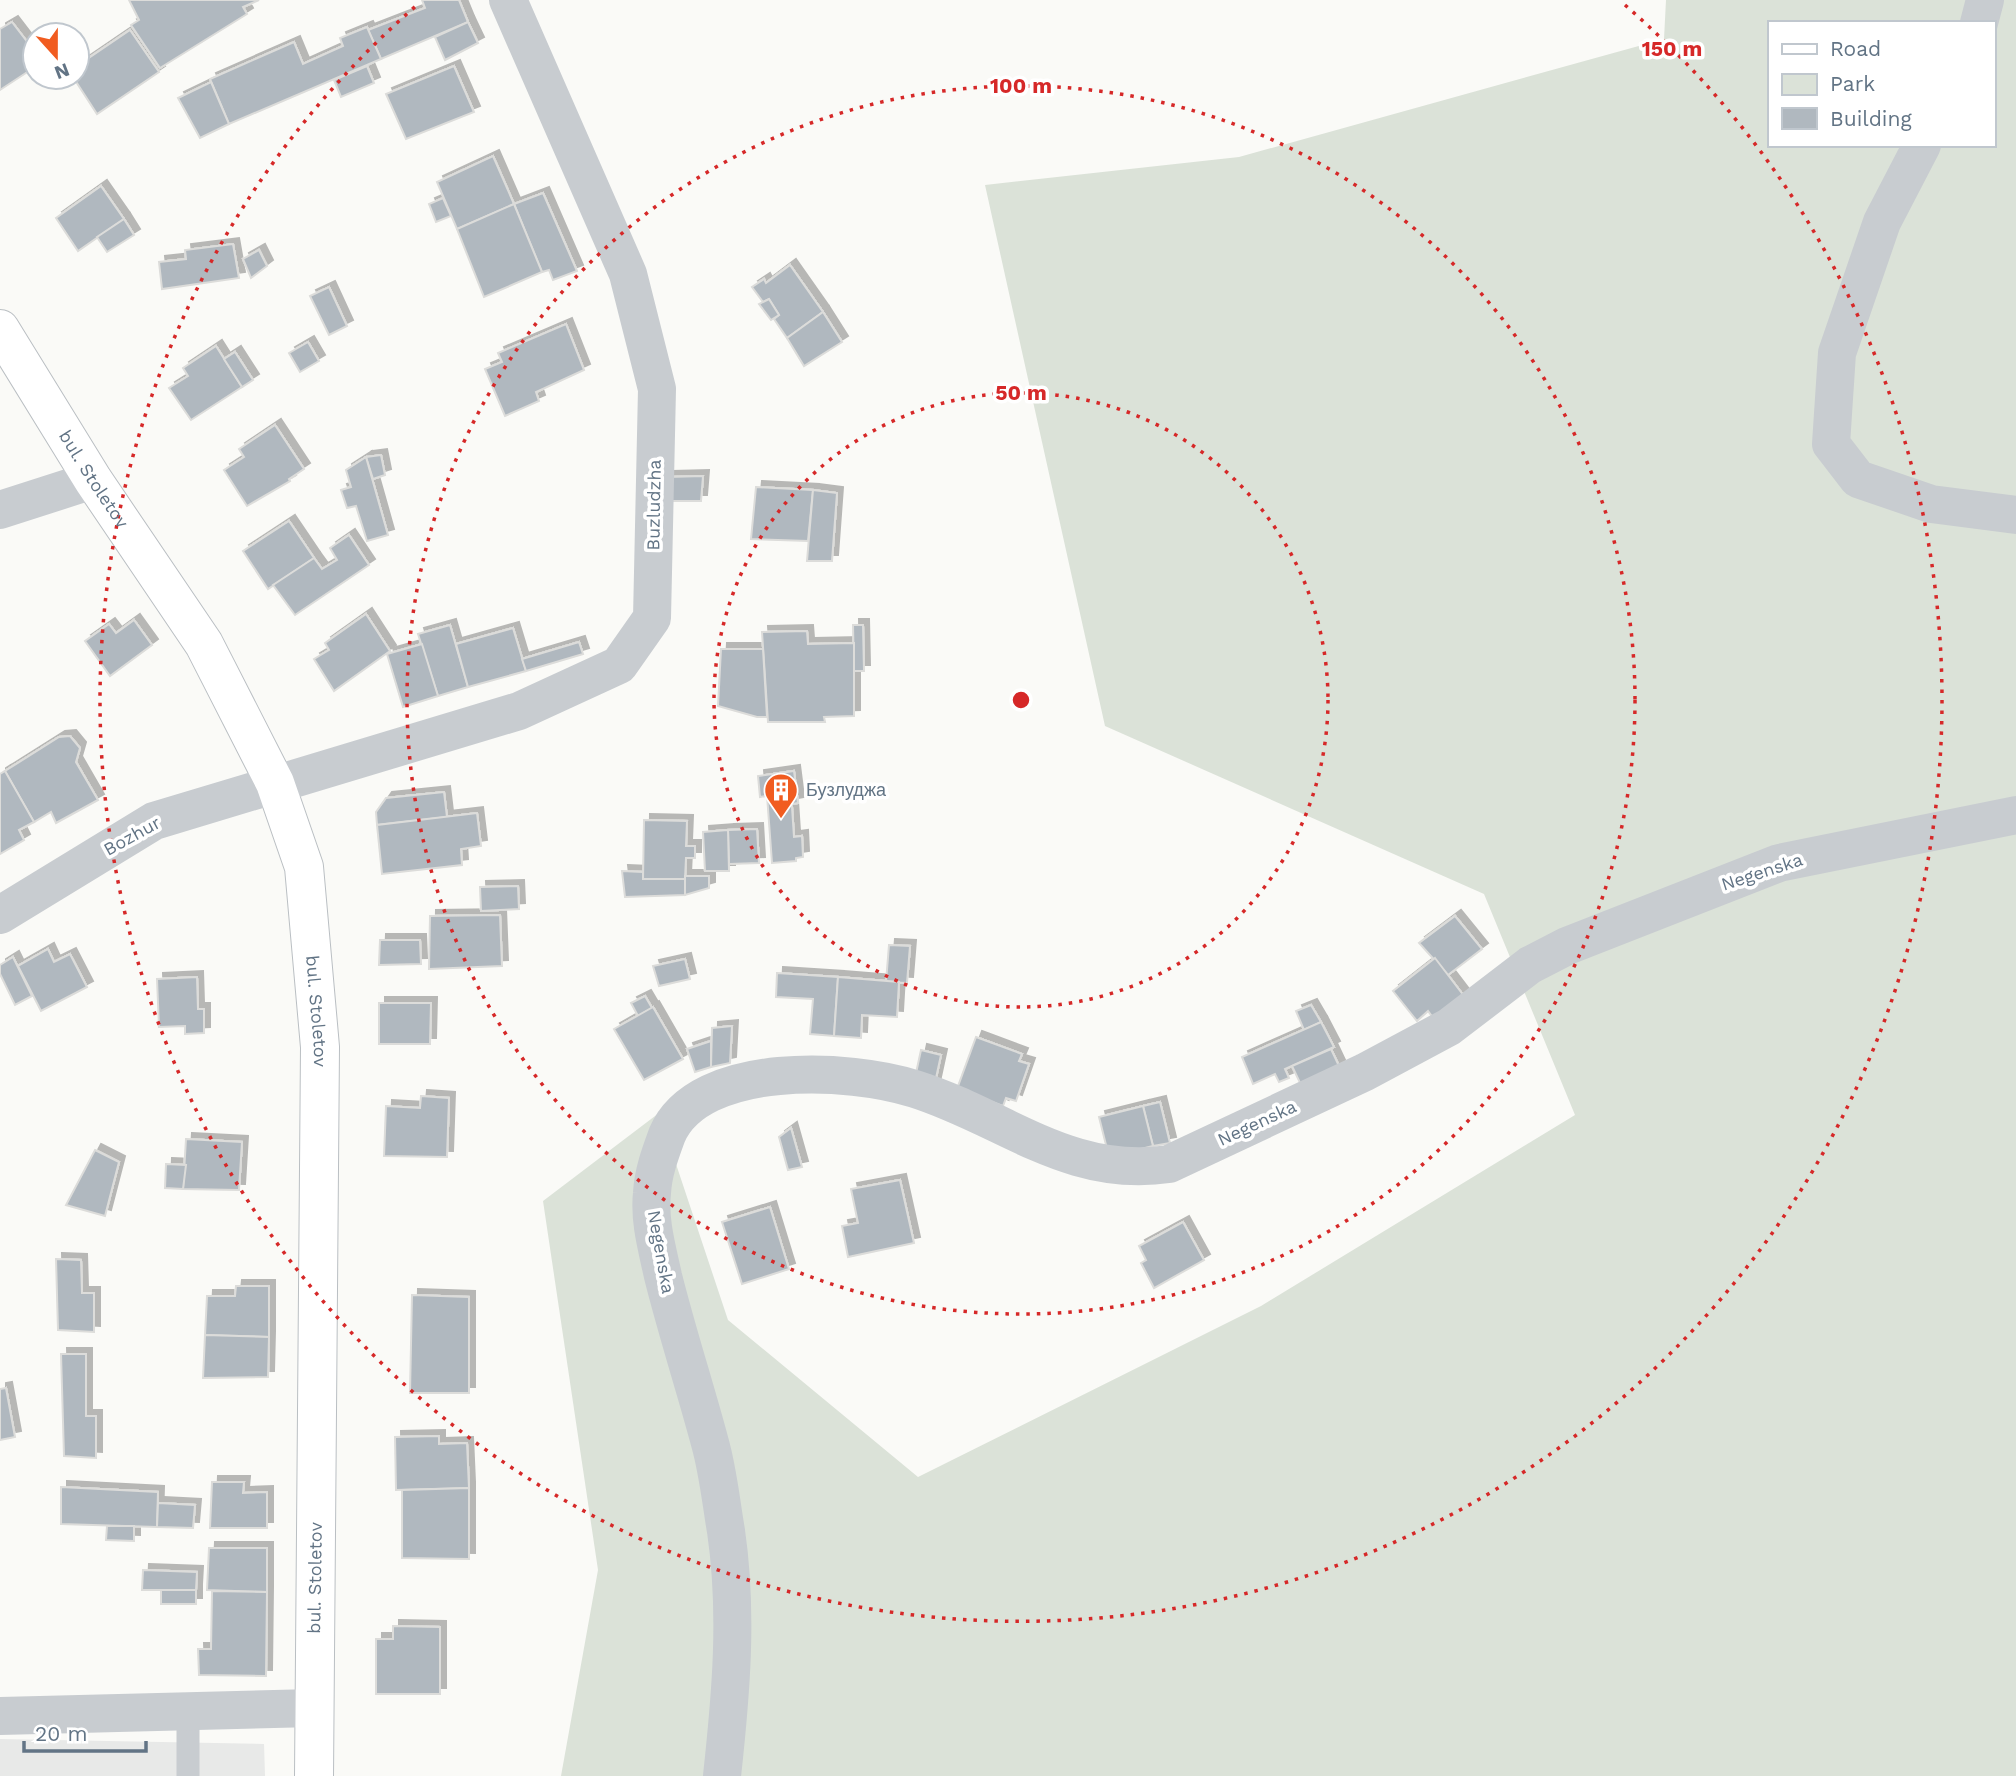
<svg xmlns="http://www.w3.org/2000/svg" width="2016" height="1776" viewBox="0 0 2016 1776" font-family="'Work Sans',sans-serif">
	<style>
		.built { fill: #e8e9e8 }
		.green { fill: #dbe2d8; fill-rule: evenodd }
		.building { fill: #b0b8bf; stroke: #dcdcda; stroke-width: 2; filter: url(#shadow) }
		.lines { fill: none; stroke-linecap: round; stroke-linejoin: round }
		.primary-casing { stroke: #babfc3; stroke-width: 40 }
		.lane { stroke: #c8ccd0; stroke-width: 23 }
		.street { stroke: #c8ccd0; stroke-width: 38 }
		.primary { stroke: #fff; stroke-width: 38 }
		.ring { fill: none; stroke: #d62828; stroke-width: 3.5; stroke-dasharray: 3.5 7 }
		.labels { text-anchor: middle; stroke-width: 7; stroke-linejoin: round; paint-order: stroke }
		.street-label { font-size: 18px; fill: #627485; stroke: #fff }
		.poi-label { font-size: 18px; fill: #627485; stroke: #fff; text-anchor: start }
		.centre { fill: #d62828; stroke: #fff; stroke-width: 3.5 }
		.ring-label { font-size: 21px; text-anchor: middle; font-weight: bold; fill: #d62828; stroke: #fff; stroke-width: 7; stroke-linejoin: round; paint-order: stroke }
	</style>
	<defs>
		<filter id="shadow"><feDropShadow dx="6" dy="-6" stdDeviation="0" flood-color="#0004"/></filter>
	</defs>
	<rect width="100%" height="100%" fill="#fafaf7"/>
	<path class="built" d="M0,1739l264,5 1,32h-265z"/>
	<path class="green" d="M1666,0h350v1776h-1455l37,-206 -55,-369 116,-88 69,207 190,157 343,-171 314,-191 -91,-221 -379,-168 -120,-541 254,-28 425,-118zM1769,23h224v122h-224z"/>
	<g class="building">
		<path d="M129,0h130l-16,7 4,7 -87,54 -29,-43 8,-5z"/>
		<path d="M422,0h37l9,22 -87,37 -13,-29 57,-22z"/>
		<path d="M12,22l23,30v15l-35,23v-61z"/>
		<path d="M468,22l10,21 -33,17 -10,-23z"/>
		<path d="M367,27l14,32 -152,65 -19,-45 84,-37 9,22 40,-18 -3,-8z"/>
		<path d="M130,30l29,42 -62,42 -24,-37h4v-11z"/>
		<path d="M367,66l7,17 -33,14 -7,-17z"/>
		<path d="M454,66l20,46 -68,27 -20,-45z"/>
		<path d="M211,82l18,42 -29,14 -22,-40z"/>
		<path d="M493,156l21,48 -57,25 -20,-47z"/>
		<path d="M101,186l23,33 -46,32 -22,-33z"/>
		<path d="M543,193l34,78 -24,9 -4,-10 -7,2 -28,-68z"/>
		<path d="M443,198l8,18 -15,6 -7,-18z"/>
		<path d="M514,204l28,68 -58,25 -27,-68z"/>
		<path d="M124,219l10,16 -27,17 -10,-15z"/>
		<path d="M233,244l6,34 -77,11 -3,-27 27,-3 -1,-9z"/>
		<path d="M259,250l8,16 -16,12 -8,-19z"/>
		<path d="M790,265l33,47 -36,26 -13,-19 5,-4 -10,-16 -6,3 -11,-15 12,-8 2,4z"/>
		<path d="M329,287l18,39 -18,9 -19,-39z"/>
		<path d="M769,299l10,16 -8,5 -12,-16z"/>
		<path d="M823,312l19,30 -38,24 -17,-28z"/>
		<path d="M566,324l18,46 -48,22 3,9 -34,15 -20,-47 17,-7 -4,-9z"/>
		<path d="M308,342l11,19 -19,11 -11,-19z"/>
		<path d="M216,346l26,41 -51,33 -22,-32 19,-12 -5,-8z"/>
		<path d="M235,352l18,28 -11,7 -18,-28z"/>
		<path d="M275,425l29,44 -15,10 1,2 -43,25 -23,-36 20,-13 -5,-8z"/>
		<path d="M381,455l4,20 -12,4 -7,-22z"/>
		<path d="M366,457l22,78 -21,6 -11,-35 -9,2 -6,-18 10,-3 -5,-17z"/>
		<path d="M703,476l-2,25h-36l2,-24z"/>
		<path d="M756,487l57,3 -5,51 -57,-2z"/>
		<path d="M813,490l24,3 -5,68h-25z"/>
		<path d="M289,521l25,37 -46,31 -25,-38z"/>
		<path d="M349,535l20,30 -74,50 -22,-30 41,-27 8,11 15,-9 -7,-12z"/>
		<path d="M366,614l24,37 -56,40 -20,-32 15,-9 -4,-7z"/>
		<path d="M134,620l18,25 -42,31 -25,-35 24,-17 7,9z"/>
		<path d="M450,625l18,62 -30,9 -20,-62z"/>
		<path d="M853,625h10l1,46h-10z"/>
		<path d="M513,628l13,43 -58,16 -12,-43z"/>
		<path d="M807,631l1,13 46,-1v73l-30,1 1,5h-57l-6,-90z"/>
		<path d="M579,642l4,12 -57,17 -4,-12z"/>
		<path d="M422,644l16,52 -35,11 -16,-53z"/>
		<path d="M721,649h42l4,68h-10l-39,-11z"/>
		<path d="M70,736l10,12 -4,14 22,38 -42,23 -5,-11 -17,10 -29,-51 54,-34z"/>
		<path d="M5,771l29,51 -15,8 5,10 -24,14v-80z"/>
		<path d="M794,771l4,32 -6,1 -1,-12 -31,5 -2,-21z"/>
		<path d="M444,792l3,25 -70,8 -1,-13 10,-14z"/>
		<path d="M791,792l3,45 8,-1 1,21 -7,1v3l-24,2 -5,-68z"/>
		<path d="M477,813l4,33 -20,3 1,16 -80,9 -5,-49z"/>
		<path d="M644,820l43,1 -1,25h9v12h-9l-1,21h-42z"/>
		<path d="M757,829l2,34 -30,1 -1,-34z"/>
		<path d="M728,830l1,41h-24l-2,-39z"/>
		<path d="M622,871l21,1v7h42v16l-60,2z"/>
		<path d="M685,876h24v12l-24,7z"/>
		<path d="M518,886l1,23 -38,2 -1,-24z"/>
		<path d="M500,915l2,51 -73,3 1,-53z"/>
		<path d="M1455,916l27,33 -34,26 -29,-32z"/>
		<path d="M380,940h40l1,24 -42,1z"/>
		<path d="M889,945l21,1 -3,37 -21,-1z"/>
		<path d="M48,949l6,13 16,-8 17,33 -46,24 -23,-45z"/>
		<path d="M13,957l19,39 -17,9 -15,-31v-9z"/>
		<path d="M1435,958l29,38 -30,23 -6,-8 -11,10 -24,-30z"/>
		<path d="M685,959l5,20 -31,7 -6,-20z"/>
		<path d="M777,973l61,4 -4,59 -24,-2 3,-35 -37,-2z"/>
		<path d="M197,977l1,32h6v24l-19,1v-8l-26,1 -2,-48z"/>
		<path d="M838,977l61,5 -2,35 -35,-2 -1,23 -27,-2z"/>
		<path d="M645,996l7,12 -14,8 -7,-13z"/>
		<path d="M379,1003h52l-1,41h-51z"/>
		<path d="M1311,1005l10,17 -17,8 -8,-19z"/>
		<path d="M653,1007l30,52 -39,21 -30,-51z"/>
		<path d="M1321,1022l13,25 -49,22 4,9 -10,4 -4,-8 -22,10 -11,-27z"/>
		<path d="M732,1026l-2,37 -19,4 1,-39z"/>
		<path d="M976,1037l46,17 -3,7 10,3 -13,37 -10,-3 -3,8 -46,-17z"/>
		<path d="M711,1041v26l-16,5 -8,-23z"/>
		<path d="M1331,1049l8,17 -36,23 -11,-23z"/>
		<path d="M921,1050l20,5 -8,37 -20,-5z"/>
		<path d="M421,1096l28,2 -2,59 -63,-1 2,-50 34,2z"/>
		<path d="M1160,1102l10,41 -17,3 -10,-40z"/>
		<path d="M1143,1106l10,40 -44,11 -10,-40z"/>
		<path d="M791,1128l11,39 -14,3 -9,-33z"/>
		<path d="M186,1139l56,3 -3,48 -56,-1z"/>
		<path d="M95,1150l24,12 -14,54 -39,-11z"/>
		<path d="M166,1164l20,1 -3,24 -18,-1z"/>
		<path d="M900,1180l14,63 -66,14 -6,-31 16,-3 -7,-34z"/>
		<path d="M770,1207l19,62 -47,15 -20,-62z"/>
		<path d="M1183,1222l21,38 -50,28 -13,-25 5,-3 -7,-14z"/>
		<path d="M56,1259l25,1 1,33h12v39l-36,-2z"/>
		<path d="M236,1286h33v51l-64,-2 2,-39h28z"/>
		<path d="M412,1295l57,2v96h-59z"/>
		<path d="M205,1335l64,2 -1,40 -65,1z"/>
		<path d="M61,1354h25v62h10v42l-32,-2z"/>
		<path d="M6,1388l9,49 -15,3v-51z"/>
		<path d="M439,1436v8l28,-1 2,45 -73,2 -1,-53z"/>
		<path d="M212,1482h32l-1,11 24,-1v36h-57z"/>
		<path d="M61,1487l97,5 -1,35 -96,-3z"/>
		<path d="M469,1488v71l-67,-1v-68z"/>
		<path d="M158,1503l37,2 -2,23 -36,-1z"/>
		<path d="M107,1526h27v15l-28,-1z"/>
		<path d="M209,1548h58v44l-60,-2z"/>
		<path d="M143,1570l54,2 -1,18h-54z"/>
		<rect x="161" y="1590" width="35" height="14"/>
		<path d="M212,1591l55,1 -1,84 -67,-1 -1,-26h13z"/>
		<path d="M393,1626l47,1v67h-64v-55h17z"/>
	</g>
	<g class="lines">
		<g class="primary-casing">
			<g id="primary">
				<path id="s1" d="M0,329l93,151 111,164 71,139 29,84 16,180 -6,729"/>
			</g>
		</g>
		<path class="lane" d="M188,1711v65"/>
		<g class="street">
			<path d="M1979,23l6,-23"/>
			<path d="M1922,145l-40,77 -45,131 -6,91 27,35 73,25 85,11"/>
			<path d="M0,510l93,-30"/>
			<path d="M0,915l154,-94 365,-110 100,-46 33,-47 5,-229 -29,-115 -120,-274"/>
			<path d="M0,1716l314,-8"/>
			<path d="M722,1776c9,-82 16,-163 4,-245 -5,-29 -8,-60 -16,-88 -15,-56 -33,-111 -47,-167 -6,-28 -14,-55 -11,-83 1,-20 8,-39 15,-58 32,-75 184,-67 248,-46 89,28 154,90 254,75l196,-92 84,-45 81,-62 37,-19 212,-83 237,-48"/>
		</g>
		<use href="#primary" class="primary"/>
	</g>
	<g class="ring">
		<circle cx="1021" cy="700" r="307"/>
		<circle cx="1021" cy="700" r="614"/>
		<path d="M1625 5A921 921 0 1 1 417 5"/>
	</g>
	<defs>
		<g id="building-pin" transform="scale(1.75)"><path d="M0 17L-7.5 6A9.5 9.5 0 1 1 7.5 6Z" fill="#f15c20" stroke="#fff"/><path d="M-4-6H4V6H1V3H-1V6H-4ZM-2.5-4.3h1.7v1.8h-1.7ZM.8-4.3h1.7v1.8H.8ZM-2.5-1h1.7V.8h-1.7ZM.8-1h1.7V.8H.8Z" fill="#fff"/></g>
	</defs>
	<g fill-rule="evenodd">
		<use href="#building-pin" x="781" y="790"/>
	</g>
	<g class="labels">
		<g class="street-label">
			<text dy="6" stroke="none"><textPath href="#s1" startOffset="177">bul. Stoletov</textPath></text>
			<text transform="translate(654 505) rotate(-89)" y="6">Buzludzha</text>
			<text transform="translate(132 836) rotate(-29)" y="6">Bozhur</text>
			<text transform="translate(1762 872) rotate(-18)" y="6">Negenska</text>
			<text dy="6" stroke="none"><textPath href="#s1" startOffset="765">bul. Stoletov</textPath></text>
			<text transform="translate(1257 1123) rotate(-25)" y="6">Negenska</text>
			<text transform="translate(661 1252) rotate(80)" y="6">Negenska</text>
			<text transform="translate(315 1578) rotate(-89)" y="6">bul. Stoletov</text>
		</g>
		<g class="poi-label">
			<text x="806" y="796">Бузлуджа</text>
		</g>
	</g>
	<circle cx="1021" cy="700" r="10" class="centre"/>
	<g class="ring-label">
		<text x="1672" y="56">150 m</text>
		<text x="1021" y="93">100 m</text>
		<text x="1021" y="400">50 m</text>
	</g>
	<rect x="1768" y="21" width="228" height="126" fill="#ffffff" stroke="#c0c7ce" stroke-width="2"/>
	<rect x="1782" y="44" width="35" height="10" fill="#ffffff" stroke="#c0c7ce" stroke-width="2"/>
	<text x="1830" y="56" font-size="21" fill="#627485">Road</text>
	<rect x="1782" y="74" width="35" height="21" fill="#dbe2d8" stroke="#c0c7ce" stroke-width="2"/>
	<text x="1830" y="91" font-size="21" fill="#627485">Park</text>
	<rect x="1782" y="108" width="35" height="21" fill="#b0b8bf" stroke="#c0c7ce" stroke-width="2"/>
	<text x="1830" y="126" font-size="21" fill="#627485">Building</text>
	<g transform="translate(56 56) rotate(159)"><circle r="33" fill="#ffffff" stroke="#c0c7ce" stroke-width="2"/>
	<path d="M0-5L12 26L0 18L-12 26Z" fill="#f15c20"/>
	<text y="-10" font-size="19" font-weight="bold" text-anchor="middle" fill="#627485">N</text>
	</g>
	<path d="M24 1741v10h122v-10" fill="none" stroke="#627485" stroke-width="3.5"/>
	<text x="35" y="1741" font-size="21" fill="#627485" stroke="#ffffff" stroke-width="5" paint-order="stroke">20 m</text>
</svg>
